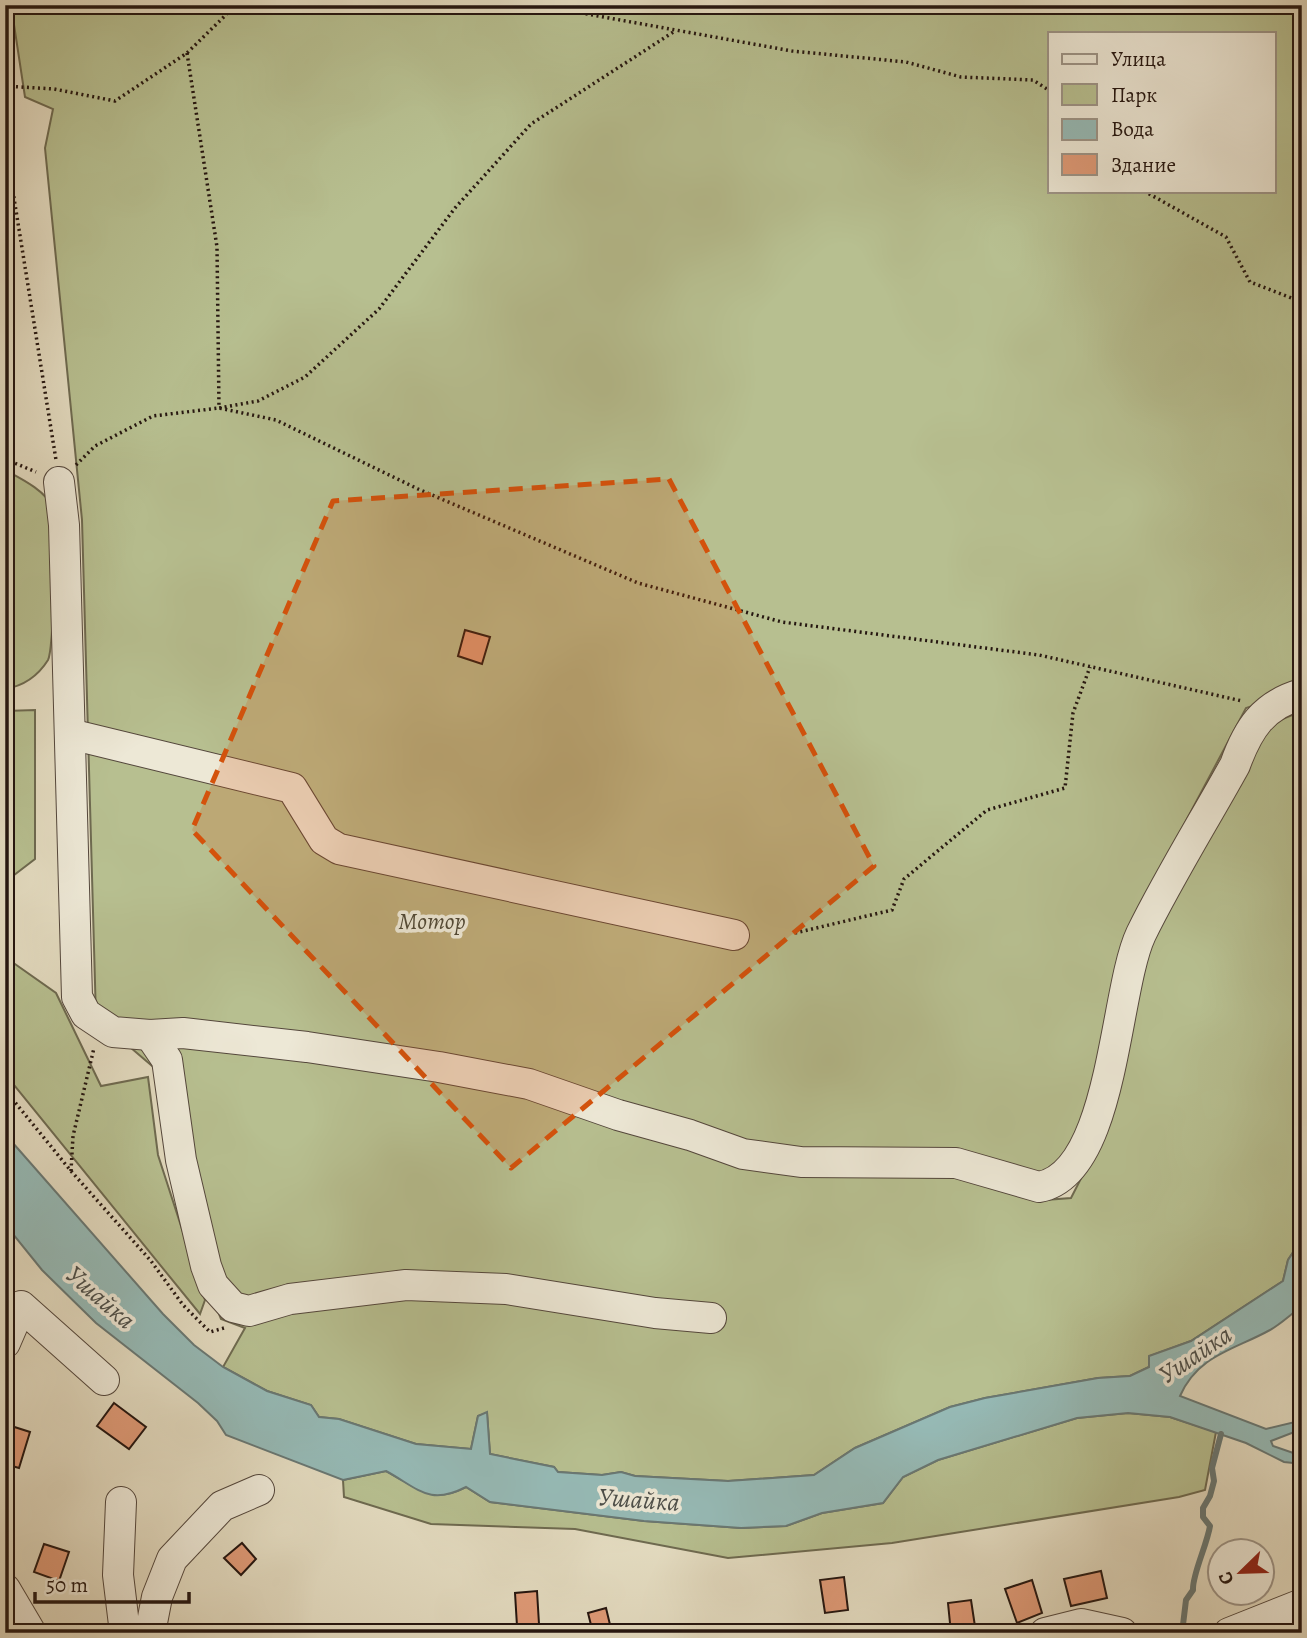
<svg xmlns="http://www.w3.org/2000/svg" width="1307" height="1638" viewBox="0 0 1307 1638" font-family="Alegreya,serif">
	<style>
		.green { fill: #b7bf90; stroke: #6e6a50; stroke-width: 2; fill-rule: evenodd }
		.water { fill: #96bab6; stroke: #697874; stroke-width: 2 }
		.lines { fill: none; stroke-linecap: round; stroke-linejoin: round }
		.stream { stroke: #697874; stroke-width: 6 }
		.building { fill: #df9a77; stroke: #251610; stroke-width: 2 }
		.minor-casing { stroke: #54473c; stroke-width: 32 }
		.path { stroke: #251610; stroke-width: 3.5; stroke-dasharray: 2 3.5; stroke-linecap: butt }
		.minor { stroke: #ede8d6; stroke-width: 30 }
		.marked { fill: #d4520c; fill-opacity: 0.2; stroke: #d4520c; stroke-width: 5; stroke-dasharray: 14 9; stroke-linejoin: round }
		.labels { text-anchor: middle; stroke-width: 7; stroke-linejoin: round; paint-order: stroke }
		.park-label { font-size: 24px; font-style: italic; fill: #514936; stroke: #ede8d6 }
		.water-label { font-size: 26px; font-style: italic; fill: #4d4f4a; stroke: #ede8d6 }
	</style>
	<rect width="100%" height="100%" fill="#e3dbc0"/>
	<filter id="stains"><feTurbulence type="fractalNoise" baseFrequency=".00286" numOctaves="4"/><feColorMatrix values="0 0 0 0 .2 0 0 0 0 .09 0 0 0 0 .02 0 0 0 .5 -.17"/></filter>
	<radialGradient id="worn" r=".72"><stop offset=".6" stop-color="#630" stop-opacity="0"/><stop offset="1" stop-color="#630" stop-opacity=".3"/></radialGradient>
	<g class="green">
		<path d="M11,5h1291v685l-56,18 -116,218 -39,191 -47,83 27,-2 18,-35 60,-224 119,-214 34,-14v528l-14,21 -5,21 -92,60 -41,15 -1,11 -19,9 -32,2 -113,20 -35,9 -95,41 -41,27 -86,6 -93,-5 -14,-4 -19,3 -44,-3 -4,-5 -64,-13 -3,-41 -9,3 -7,33 -55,-5 -77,-25 -20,-2 -8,-12 -44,-14 -44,-24 22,-39 -24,-9 -19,-47 -44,-201 -62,-53 -14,-498 -37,-372 8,-39 -28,-12zM1050,33h224v158h-224z"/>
		<path d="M5,423l2,48c15,8 39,20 46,37 5,12 0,143 -5,152 -10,16 -25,26 -43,29z"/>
		<path d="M35,710v149l-30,23v-171z"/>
		<path d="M5,957l51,36 45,93 47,-9 10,78 47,145 -5,14 -195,-240z"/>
		<path d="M1128,1413l42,4 46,15 -11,58 -26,7 -287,46 -164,15 -153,-29 -144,-5 -87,-27 -1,-17 43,-9c32,17 45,34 80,16l24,15 154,19 97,7 45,-2 36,-13 61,-10 20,-26 35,-17 139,-42z"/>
	</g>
	<path class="water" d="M5,1134l158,180 31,31 29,22 44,24 44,14 8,12 20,2 77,25 55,5 7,-33 9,-4 3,42 64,13 4,5 44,3 19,-3 14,4 93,5 86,-6 41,-27 95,-41 35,-9 113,-20 32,-2 19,-9v-11l42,-15 92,-60 5,-21 14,-21 -1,68c-10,7 -20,17 -31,23 -36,20 -72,25 -90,66l86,33 33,-8 -2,10 -26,10 2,5 29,10v8l-18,-2 -38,-19 -76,-26 -42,-4 -51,5 -139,42 -35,17 -20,26 -61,10 -36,13 -45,2 -97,-7 -154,-19 -24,-15c-37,19 -47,2 -80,-16l-43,9 -117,-45 -9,-14 -19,-18 -102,-80 -54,-53 -34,-42z"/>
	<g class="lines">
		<path class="stream" d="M1182,1633l4,-33 7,-10c-1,-15 14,-45 17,-64l-7,-9v-9l7,-12 4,-15 -2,-13 9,-34"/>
	</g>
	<g class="building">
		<path d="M465,630l25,7 -8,27 -24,-8z"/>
		<path d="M114,1403l32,24 -17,22 -32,-23z"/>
		<path d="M5,1424l25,8 -11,36 -14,-4z"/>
		<path d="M242,1543l14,16 -15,16 -17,-17z"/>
		<path d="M44,1544l25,8 -10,29 -25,-9z"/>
		<path d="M1101,1571l6,27 -36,8 -7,-27z"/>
		<path d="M844,1577l4,33 -23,3 -5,-33z"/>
		<path d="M1032,1580l10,33 -25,10 -12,-34z"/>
		<path d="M537,1591l2,33 -22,2 -2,-33z"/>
		<path d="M971,1600l5,33h-25l-3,-30z"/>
		<path d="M606,1608l6,25h-19l-5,-20z"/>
	</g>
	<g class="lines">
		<g class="minor-casing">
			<g id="minor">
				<path d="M59,482l5,43 13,472 9,17 27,18 37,3 33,-2 124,14 132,20 90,17 89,31 72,20 53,19 58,8 155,1 83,24c75,-13 75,-196 102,-253 28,-57 63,-113 94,-169 13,-36 28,-60 67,-71"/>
				<path d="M70,734l222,54 32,52 15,9 395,86"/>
				<path d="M150,1035l17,25 14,100 25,106 7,19 20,22 16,4 41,-12 116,-14 100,4 149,24 56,5"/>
				<path d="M5,1343l16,-37 83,74"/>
				<path d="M121,1502l-3,73 7,58"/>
				<path d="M5,1589l26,44"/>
				<path d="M150,1633l7,-36 15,-38 50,-53 37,-16"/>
				<path d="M1045,1633l36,-9 41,9"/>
				<path d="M1229,1633l73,-29"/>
			</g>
		</g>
		<g class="path">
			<path d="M537,5l255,46 114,11 55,15 72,3 17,11"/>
			<path d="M187,53l30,194 2,161 39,-7 47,-24 74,-68 76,-101 76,-84 144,-93"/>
			<path d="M5,86l49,3 61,12 72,-48 49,-48"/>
			<path d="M5,142l51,318"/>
			<path d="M1144,191l82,46 24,45 52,20"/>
			<path d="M5,459l31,13"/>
			<path d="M76,465l19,-19 58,-30 66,-8 57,12 142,69 220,94 144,39 257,33 203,46"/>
			<path d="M795,933l97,-23 12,-31 83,-69 78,-22 8,-75 17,-46"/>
			<path d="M5,1090l66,81 2,-35 21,-88"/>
			<path d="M71,1171l80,90 32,44 27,27 14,-4"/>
		</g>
		<use href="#minor" class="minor"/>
	</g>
	<path class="marked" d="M669,479l205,387 -363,302 -319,-338 141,-329z"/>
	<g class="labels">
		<g class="park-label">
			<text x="432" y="929">Мотор</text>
		</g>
		<g class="water-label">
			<text transform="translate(101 1297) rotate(41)" y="9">Ушайка</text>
			<text transform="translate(1195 1354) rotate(-34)" y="9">Ушайка</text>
			<text transform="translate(639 1499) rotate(4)" y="9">Ушайка</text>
		</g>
	</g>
	<rect width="1307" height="1638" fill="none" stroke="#e3dbc0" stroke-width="28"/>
	<rect x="7" y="7" width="1293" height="1624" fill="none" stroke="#251610" stroke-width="3.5"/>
	<rect x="14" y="14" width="1279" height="1610" fill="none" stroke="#251610" stroke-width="2"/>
	<rect x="1048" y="32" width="228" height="161" fill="#ede8d6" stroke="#9d9487" stroke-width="2"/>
	<rect x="1062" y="54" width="35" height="10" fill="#ede8d6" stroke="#9d9487" stroke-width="2"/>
	<text x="1111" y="66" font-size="21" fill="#251610">Улица</text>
	<rect x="1062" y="84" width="35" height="21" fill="#b7bf90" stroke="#9d9487" stroke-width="2"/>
	<text x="1111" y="102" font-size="21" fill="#251610">Парк</text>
	<rect x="1062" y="119" width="35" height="21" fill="#96bab6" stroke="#9d9487" stroke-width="2"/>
	<text x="1111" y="136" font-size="21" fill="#251610">Вода</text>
	<rect x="1062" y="154" width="35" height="21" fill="#df9a77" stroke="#9d9487" stroke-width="2"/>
	<text x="1111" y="172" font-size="21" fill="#251610">Здание</text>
	<g transform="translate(1241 1572) rotate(247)"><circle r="33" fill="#ede8d6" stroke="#9d9487" stroke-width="2"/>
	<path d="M0-5L12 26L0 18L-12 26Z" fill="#8f2418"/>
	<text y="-10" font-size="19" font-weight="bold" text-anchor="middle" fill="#251610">С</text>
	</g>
	<path d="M35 1592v10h154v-10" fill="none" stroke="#251610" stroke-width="3.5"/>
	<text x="46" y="1592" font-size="21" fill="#251610" stroke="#ede8d6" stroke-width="5" paint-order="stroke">50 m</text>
	<rect width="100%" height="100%" filter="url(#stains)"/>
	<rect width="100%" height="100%" fill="url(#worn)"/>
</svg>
